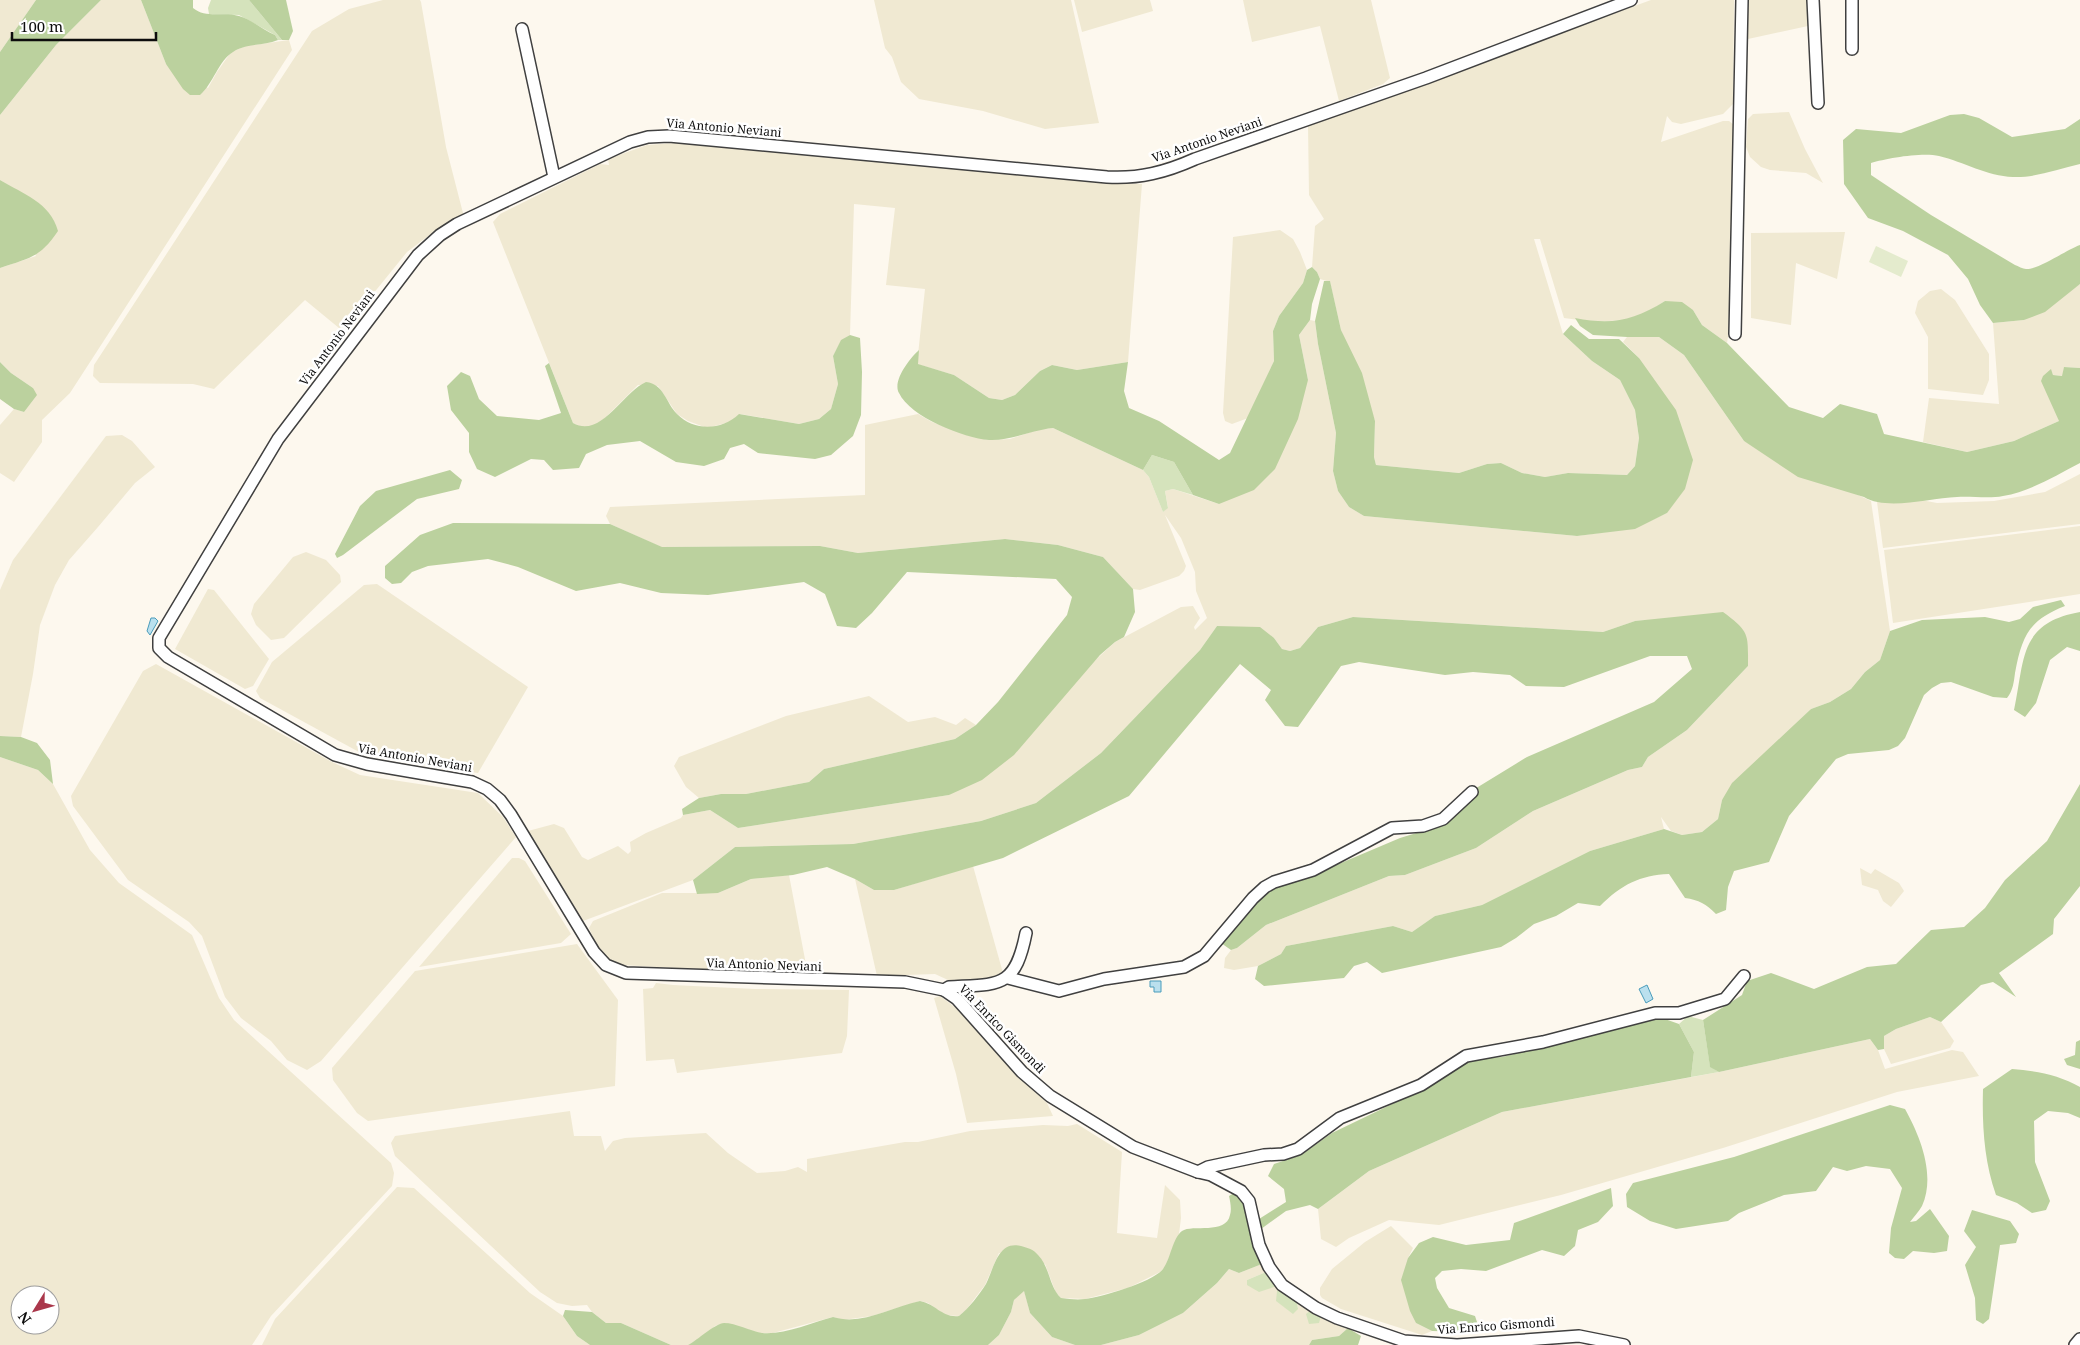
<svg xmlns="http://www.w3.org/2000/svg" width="2080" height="1345" viewBox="0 0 2080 1345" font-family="'Noto Serif',serif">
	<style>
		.farmland { fill: #f0e9d2; fill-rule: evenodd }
		.green { fill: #d5e3bc }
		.forest { fill: #bbd19e }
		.pitch { fill: #e4ebcd }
		.water { fill: #bae0ee; stroke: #4a9cbb }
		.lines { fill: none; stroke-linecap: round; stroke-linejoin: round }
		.street-casing { stroke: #404040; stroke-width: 14 }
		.street { stroke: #fff; stroke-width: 11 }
		.labels { text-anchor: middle; stroke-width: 5; stroke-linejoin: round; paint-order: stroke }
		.street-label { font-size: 12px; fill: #0d0d0d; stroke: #fff }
	</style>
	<rect width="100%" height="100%" fill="#fdf8ee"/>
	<g class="farmland">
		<path d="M0,0h36l-36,52z"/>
		<path d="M101,0h40l25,64 42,24 9,-16 14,-20 15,-6 43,-6 3,10 -222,343 -28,27v22l-28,40 -14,-9v-48l14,-16 10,3 9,-24 -22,-15 -11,-11v-94l36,-12 -25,-69 -11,-7v-65l56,-70z"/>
		<path d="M383,0h37l1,2 25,145 18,70 -28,13 -29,22 -60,74 -8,2 -34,-28 -91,89 -21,-5 -93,-1 -7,-7 1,-11 218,-334 37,-22z"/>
		<path d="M874,0h197l28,123 -54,6 -62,-18 -64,-12 -18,-17 -9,-25 -7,-9z"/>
		<path d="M1074,0h76l3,11 -71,21z"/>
		<path d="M1243,0h128l19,78 -7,6 -44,17 -19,-75 -68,16z"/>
		<path d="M1651,0h83l-1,104 -10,10 -42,10 -9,-2 -5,-6 -6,26 62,-21h6l5,4 -5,206 -2,12 -25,-18 -9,-15 -28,-9 -20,13 -20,6 -31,2 -30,-4 -24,-79h-6l29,95 29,27 28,19 15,30 4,28 -4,28 -8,9 -59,-2 -23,4 -23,-4 -21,-10 -14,1 -28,9 -83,-8 -2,-8 1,-36 -34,-91 -11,-48 -10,-3 -3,-7 -5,-5 3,-41 9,-7 -15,-24 -1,-70z"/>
		<path d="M1747,0h59l2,26 -60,13z"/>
		<path d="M1789,112l16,37 18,34 -17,-10 -36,-3 -9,-3 -11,-10 -4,-10 2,-28 5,-5z"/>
		<path d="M675,143l432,40 35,1 -14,178 -51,8 -25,-5 -12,6 -25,24 -13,5 -13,-2 -35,-23 -37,-11 8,-75 -39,-4 9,-77 -41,-4 -4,131 -9,6 -8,15 5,28 -7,25 -12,10 -20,5 -59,-10 -10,8 -23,6 -19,-7 -11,-7 -19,-28 -20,-1 -34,34 -12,7 -10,2 -9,-5 -80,-201 7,-8 100,-50 9,1 -1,-6 39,-14z"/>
		<path d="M1280,230l13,9 7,13 7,18 -4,13 -24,33 -6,15 1,30 -26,57 -16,6 -7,-3 -2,-8 10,-176z"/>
		<path d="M1845,232l-8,47 -41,-16 -5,62 -40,-7v-85z"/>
		<path d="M2080,284v84l-16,-1 -1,9 -10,-1 -2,-5 8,51 -45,20 -47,11 -44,-10 6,-44 70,6 -6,-81 31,-3z"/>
		<path d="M1941,289l14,11 34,54v26l-6,15 -55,-6v-52l-13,-24 3,-12 12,-10z"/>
		<path d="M1310,320l5,1 3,23 18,89 -3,38 5,20 11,16 15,9 213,20 58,-8 32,-15 -28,-155 -16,-16 4,-5h32l25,18 60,86 127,60 19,130 -10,29 -15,12 -14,17 -21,13 -19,7 -89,91 -4,19 -16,13 -20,3 -11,-4 -10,-14 3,12 -74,22 -108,54 -47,11 -23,16 -19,-6 -107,20 -5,8 -23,12 -24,4 -10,-2 1,-10 6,-8 6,-2 29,-23 123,-49 16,-1 71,-27 57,-37 95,-41 14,-3 6,-10 39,-27 61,-64 -97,-46 -16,1 -32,11 -250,-15 -35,10 -18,21 -10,3 -8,-2 -8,-11 -57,-12 -17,24 -99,103 -65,50 -55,18 -128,23 -118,3 -42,33 -110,41 -55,-90 26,-7 10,4 18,29 6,3 30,-14 10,8 3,-3 -1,-9 16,-9 35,-15 2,-3 27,-5 28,18 211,-33 166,-153 66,-35 12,-1 7,12 -6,9 1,3 12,-12 -11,-27 -1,-19 -14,-34 -16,-23 21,51 -2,5 -5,5 -39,14 -7,-1 -30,-32 -45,-12 -53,-6 -147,14 -38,-7 -159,1 -51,-23 -4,-8 4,-9 255,-12v-70l53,-11 14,8 35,13 21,5 22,-1 30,-10 13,-1 90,42 6,7 14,35 5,-5 -3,-16 8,-2 46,15 89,-124 -9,-45z"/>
		<path d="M122,435l10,6 23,26 -20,16 -37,44 -29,33 -14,25 -15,40 -7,49 -12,63 -21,-1v-146l13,-30 93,-124z"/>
		<path d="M2080,474v50l-197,24 -6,-46 12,1 32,-3 16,3 57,-2 51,-9z"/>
		<path d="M2080,526v68l-187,29 -9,-73z"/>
		<path d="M306,552l20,8 14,15 1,7 -57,56 -13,2 -15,-15 -5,-11 3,-10 39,-47z"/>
		<path d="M377,584l151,103 -50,86 -48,-7 -71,-14 -99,-54 -4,-7 16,-29 92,-77z"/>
		<path d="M208,589l6,1 55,69 -16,27 -8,3 -70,-40z"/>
		<path d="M156,664l176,98 28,13 118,18 25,24 13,20 -195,224 -14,9 -20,-10 -16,-19 -30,-23 -16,-21 -23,-61 -13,-14 -61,-42 -55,-74 -2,-10 72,-125z"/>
		<path d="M869,696l39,26 27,-5 21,8 9,-7 11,7 -21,14 -131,30 -15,13 -63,12h-25l-22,4 -13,-11 -12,-21 5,-9 107,-41z"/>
		<path d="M0,757l38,13 15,14 37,66 29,33 73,52 27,63 15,22 157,143 3,10 -2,13 -121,130 -19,29h-252zM20,1295h30v30h-30z"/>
		<path d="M512,858h7l6,3 46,73 -10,9 -142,24z"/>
		<path d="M973,866l30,107 -4,4 -34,5 -17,-2 -13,-6 -58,2 -22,-97 19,11h20z"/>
		<path d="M1860,868l11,6 4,-5 24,14 5,8 -13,16 -8,-6 -5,-11 -16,-5z"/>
		<path d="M789,875l19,100 -187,-10 -12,-3 -13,-18 -7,-16 4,-7 69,-28h56l33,-14z"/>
		<path d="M577,944l41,56 -3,86 -247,35 -11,-8 -24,-33 -1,-12 83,-97z"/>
		<path d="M656,983l17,2 82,4 94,1 -2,46 -5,17 -165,20 -3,-14 -28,2 -3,-72 10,-1z"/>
		<path d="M940,996l20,15 54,62 33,30 6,13 -86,7 -11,-49 -22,-76z"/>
		<path d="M1930,1017l11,5 13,19 -4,7 -59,16 -7,-15v-13l12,-7z"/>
		<path d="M1870,1039l8,11 7,19 67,-19 11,2 16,24 -82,16 -174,56 -162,47 -122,30 -50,-5 -40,18 -13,9 -15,-8 -3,-30 51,-38 133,-59 217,-40z"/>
		<path d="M570,1111l4,25h27l4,15 8,-10 12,-3 81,-5 22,20 29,20 28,-2 13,-4 9,5v-13l98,-17h13l52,-11 73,-6 25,1 9,-2 45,28 -5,81 40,5 8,-53 15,15 1,18 -2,16 -14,33 -5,5 -32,16 -43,11 -24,-1 -5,-5 -11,-29 -46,-11 -14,32 -19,25 -7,6 -15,-1 -16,-12 -8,-2 -48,15 -29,4 -10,-3 -60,16h-13l-36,-10 -9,3 -18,15 -9,4h-17l-50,-22h-15l-14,-11 -5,-7 -15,1 -15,-3 -17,-11 -145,-136 -4,-13 4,-7z"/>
		<path d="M397,1187l17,1 116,105 33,23 14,20 13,9h-328l13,-26z"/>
		<path d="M1391,1226l22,22 -5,10 8,65 16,8 -10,4 -81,-26 -19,-11 -2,-3v-7l12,-19 33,-27z"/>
		<path d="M1262,1264l4,8 -19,8 30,6 21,23 -1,-7 51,26 -9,8 -27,4 -3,5h-208l38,-10 44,-22 34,-30 12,-14 10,4z"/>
		<path d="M1024,1290l6,23 22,24 23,8h-87l11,-10 12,-23 3,-12z"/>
	</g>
	<g class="green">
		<path d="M211,0h38l33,40h-4l-3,-5 -36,-20 -30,-1 -1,-6z"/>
		<path d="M1152,455l22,7 19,33 -20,-6 -8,2 3,17 -5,4 -14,-35 -6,-7z"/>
		<path d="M1688,1016l15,4 7,46 9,6 -28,5 3,-25 -15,-28z"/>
		<path d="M1266,1272l11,14 -18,6 -12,-7v-5z"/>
		<path d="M1280,1289l17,13 1,7 -5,5 -17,-13 1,-10z"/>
		<path d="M1311,1310l10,6 -2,7 -10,1 -3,-10z"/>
	</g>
	<g class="forest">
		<path d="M36,0h65l-45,45 -56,70v-63z"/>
		<path d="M141,0h52v8c13,11 31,3 46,8 13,4 24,14 36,19l3,5c-14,6 -31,3 -45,12 -14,8 -20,32 -33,43h-10l-7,-6 -17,-25z"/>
		<path d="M249,0h37l7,31 -4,9h-7z"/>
		<path d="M1964,114l15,4 33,19 53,-8 15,-10v45c-22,5 -45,14 -67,13 -26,-1 -49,-15 -74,-21 -16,-4 -52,2 -68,7v12l60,40 84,50c3,1 8,4 11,4 12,1 40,-19 54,-24v39l-35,28 -21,8 -31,3 -13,-18 -12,-26 -20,-24 -45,-24 -35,-13 -24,-34 -1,-44 13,-11 45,4 49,-18z"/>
		<path d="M0,180c23,14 50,22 58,51 -18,27 -29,27 -58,37z"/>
		<path d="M1312,267l5,5 3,7 -8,25 -2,16 -11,15 9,45 -10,39 -23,50 -21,21 -35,14 -26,-9 -19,-33 -22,-7 -9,15 -90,-42c-22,2 -41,13 -64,12 -25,-2 -79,-23 -90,-47 -7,-12 11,-35 20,-43l-1,14 36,11 35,23 13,2 13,-5 25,-24 12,-6 25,5 51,-8 -4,29 5,17 30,13 60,39 11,-7 44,-92 -1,-30 6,-15 24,-33 4,-13z"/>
		<path d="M1324,281h6l11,49 21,43 13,48 -1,36 2,8 83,8 28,-9 14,-1 21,10 23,4 23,-4 59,2 8,-9 4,-28 -4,-28 -15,-30 -28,-19 -29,-27 8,-9 18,14h30l20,19 37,52 17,50 -8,29 -18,24 -32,16 -58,7 -213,-20 -15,-9 -11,-16 -5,-20 3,-38 -18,-89 -3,-23z"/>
		<path d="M1665,301l17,1 11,8 9,15 25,18 62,64 34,11 17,-14 37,10 7,20 83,18 47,-11 45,-20 -18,-40 2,-5 8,-7 2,6 9,1 2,-9 16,1v95c-25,13 -49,28 -77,33 -14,3 -31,0 -46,1 -27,1 -70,14 -93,0l-66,-20 -54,-36 -60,-86 -25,-18h-32l-34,-2 -13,-9 -5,-8c37,7 58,3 90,-17z"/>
		<path d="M850,335l10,3 2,34 -1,43 -8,21 -22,19 -16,4 -57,-6 -14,-9 -14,4 -6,11 -20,7 -28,-4 -36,-21 -33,4 -21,9 -7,14 -26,2 -9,-10 -13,-1 -36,18 -18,-8 -8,-17v-19l-18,-23 -4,-24 14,-14 9,4 9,23 18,17 42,4 22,-7 -16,-47 4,-3 24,60c28,16 50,-31 73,-41 18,2 20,21 31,32 18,18 45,16 62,0l60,10 20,-5 12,-10 7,-25 -5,-28 8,-16z"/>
		<path d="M0,362l11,11 22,15 4,7 -13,17 -10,-3 -14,-10z"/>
		<path d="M450,470l12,10 -3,9 -42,10 -74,56 -6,3 -2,-4 25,-48 16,-15z"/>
		<path d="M453,523l157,1 52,23 158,-1 38,7 147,-14 53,6 45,12 30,32 2,23 -11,25 -9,5 -15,13 -86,100 -32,25 -33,15 -211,33 -28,-18 -27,5 -1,-6 17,-11 22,-4h25l63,-12 15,-13 131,-30 21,-14 22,-23 69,-87 5,-18 -16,-18 -149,-7 -35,41 -16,15 -19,-2 -12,-32 -21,-12 -96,13 -47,-2 -41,-10 -44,8 -58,-24 -30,-8 -60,7 -16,6 -11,11 -9,1 -7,-6v-12l35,-31z"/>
		<path d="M2061,600l4,6c-36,14 -43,30 -50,67 -1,8 -2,18 -8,25l-14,-1 -42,-15 -10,1 -9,5 -8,7 -19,43 -7,8 -9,4 -41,4 -12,5 -47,57 -20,46 -35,9 -6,16 -2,23 -10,4c-10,-10 -17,-14 -31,-16l-16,-24c-29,1 -48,11 -69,32l-22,-3 -22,13 -22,8 -18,14 -15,9 -119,26 -15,-11 -13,4 -10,12 -80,8 -9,-7 3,-13 23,-12 5,-8 107,-20 19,6 23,-16 47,-11 108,-54 74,-22 18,6 20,-3 16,-13 4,-19 10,-17 79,-74 19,-7 21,-13 14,-17 15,-12 10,-29 32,-11 63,-3 24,5 11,-3 13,-12z"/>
		<path d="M1723,612c27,20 25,22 25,54l-61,64 -39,27 -6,10 -14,3 -95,41 -57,37 -71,27 -16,1 -123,49 -29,23 -6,2 -10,-7 40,-49 20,-11 27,-6 92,-39 33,-10 27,-30 67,-41 127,-55 38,-33 -5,-13h-37l-86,31 -38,-1 -16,-11 -37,-3 -28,3 -86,-13 -18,4 -43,61 -13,-1 -20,-26 6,-10 -31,-26 -111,132 -126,62 -109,32h-20l-19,-11 -28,-12 -34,8 -42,4 -33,14 -21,1 -4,-14 42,-33 118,-3 128,-23 55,-18 65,-50 99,-103 17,-24 43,1 14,11 8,11 8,2 10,-3 18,-21 35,-10 250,15 32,-11z"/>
		<path d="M2080,612v39l-13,-4 -17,13 -14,43 -11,14 -11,-7c11,-50 4,-87 66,-98z"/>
		<path d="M0,736l21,1 16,6 13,17 3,24 -15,-14 -38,-13z"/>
		<path d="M2080,784v102l-26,33 -1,15 -54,39 17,24 -23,-15 -12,3 -40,37 -11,-5 -34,12 -12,7v13l-6,1 -8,-11 -151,33 -9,-5 -7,-47 39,-25 5,-14 24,-8 43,16 53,-22 29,-3 35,-34 33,-3 21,-19 20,-28 42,-39z"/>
		<path d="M1662,1018l17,6 15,28 -3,25 -189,35 -133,59 -51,38 -8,-4 -24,6 -25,18 -2,-10 27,-17 -2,-13 -16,-13 6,-12 27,-9 31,-22 83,-40 55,-34 32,-2z"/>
		<path d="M2080,1040v29l-13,-4 -3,-6 11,-4 1,-13z"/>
		<path d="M2012,1069c24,2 47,6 68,18v31l-12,-5 -20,-2 -14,10 1,41 15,39 -4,9 -14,3 -15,-10 -21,-8c-12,-34 -14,-70 -13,-106z"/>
		<path d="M1890,1105l15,4c15,27 31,66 17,97 -3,5 -8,11 -12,16l6,-1 14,-12 19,27 -2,15 -13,2 -21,-2 -9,8 -9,-1 -6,-5 2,-25 11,-40 -12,-19 -24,-3 -19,5 -14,-4 -17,24 -32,4 -45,18 -11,8 -52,8 -26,-8 -23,-14 -1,-13 7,-11 101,-26z"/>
		<path d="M1611,1188l2,18 -15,16 -20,8 -3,16 -11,10 -22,-6 -56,21 -25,-2 -19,2 -7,7 2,10 12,20 26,8 4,12 -7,4 -40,-1 -16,-8 -6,-12 -9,-31 7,-22 11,-15 14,-6 33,8 44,-5 4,-17z"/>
		<path d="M1234,1193l7,4 4,6 17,61 -23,9 -10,-4 -12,14 -34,30 -44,22 -38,10h-26l-23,-8 -22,-24 -6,-22 -10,9 -3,12 -12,23 -11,10h-300c10,-5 26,-21 36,-22 12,0 26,8 38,10 22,2 49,-10 71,-16 29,9 58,-10 87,-16 16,3 22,17 39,15 10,-8 20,-21 27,-32 8,-16 12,-44 35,-38 7,2 12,3 17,9 12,12 11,32 23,43 8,1 16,2 24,1 17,-2 68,-17 78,-30 8,-11 9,-30 19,-38 10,-7 44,4 48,-16 2,-6 0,-14 -1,-19z"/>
		<path d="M1972,1210l38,11 9,13 -3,9 -16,2 -11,74 -6,5 -7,-4 -1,-22 -10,-33 11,-18 -12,-16z"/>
		<path d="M565,1310l27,2 14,11h15l50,22h-81l-13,-9 -14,-20z"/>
		<path d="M1348,1328l13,8 -3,9h-49l3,-5 27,-4z"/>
	</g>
	<path class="pitch" d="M1876,246l32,15 -7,16 -32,-15z"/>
	<g class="water">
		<path d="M151,618h4l3,3 -8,14 -3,-4z"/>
		<path d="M1150,981h11v11h-7v-5h-4z"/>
		<path d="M1647,985l6,14 -7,4 -7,-14z"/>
	</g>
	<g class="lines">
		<g class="street-casing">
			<g id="street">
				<path d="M1813,0l5,103"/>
				<path d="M1852,0v49"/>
				<path d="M522,29l32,148"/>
				<path d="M1735,334l7,-334"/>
				<path d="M1026,933c-11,56 -27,51 -77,54l-5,3 -39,-8 -279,-9 -20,-8 -12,-13 -83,-137 -11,-15 -13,-11 -15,-7 -105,-18 -32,-9 -167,-98 -9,-9v-10l119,-199 140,-184 22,-20 17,-11 173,-82 18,-5 21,-1 438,41c32,2 59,-5 88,-18l231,-81 205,-78"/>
				<path d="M1008,978l51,13 45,-12 80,-12 20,-11 49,-58 12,-11 9,-5 39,-12 79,-42 31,-2 20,-7 29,-27"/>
				<path d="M944,990l13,9 65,73 28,24 83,51 65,25 13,3 30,16 8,10 10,44 10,22 13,18 34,23 21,10 67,23 53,4 122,-9 45,9"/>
				<path d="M1198,1172l10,-5 56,-12 19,-1 15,-5 42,-31 81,-33 45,-29 77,-14 112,-29h24l46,-14 19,-23"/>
				<path d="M2075,1345l5,-6"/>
			</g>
		</g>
		<use href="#street" class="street"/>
	</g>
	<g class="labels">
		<g class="street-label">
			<text transform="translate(724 128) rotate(5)" y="4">Via Antonio Neviani</text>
			<text transform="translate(1207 140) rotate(-19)" y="4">Via Antonio Neviani</text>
			<text transform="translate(337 338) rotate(-53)" y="4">Via Antonio Neviani</text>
			<text transform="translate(415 758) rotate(10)" y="4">Via Antonio Neviani</text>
			<text transform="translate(764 965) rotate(2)" y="4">Via Antonio Neviani</text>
			<text transform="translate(1002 1029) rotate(46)" y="4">Via Enrico Gismondi</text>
			<text transform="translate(1496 1326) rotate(-4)" y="4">Via Enrico Gismondi</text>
		</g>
	</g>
	<g transform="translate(35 1310) rotate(233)"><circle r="24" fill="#ffffff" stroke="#9e9e9e"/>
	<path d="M0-4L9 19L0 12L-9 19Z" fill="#aa374b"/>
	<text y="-8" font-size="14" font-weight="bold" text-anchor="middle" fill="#0d0d0d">N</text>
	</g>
	<path d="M12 32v8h144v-8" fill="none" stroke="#0d0d0d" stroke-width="2.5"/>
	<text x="20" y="32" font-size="15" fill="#0d0d0d" stroke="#ffffff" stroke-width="4" paint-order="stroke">100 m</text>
</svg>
